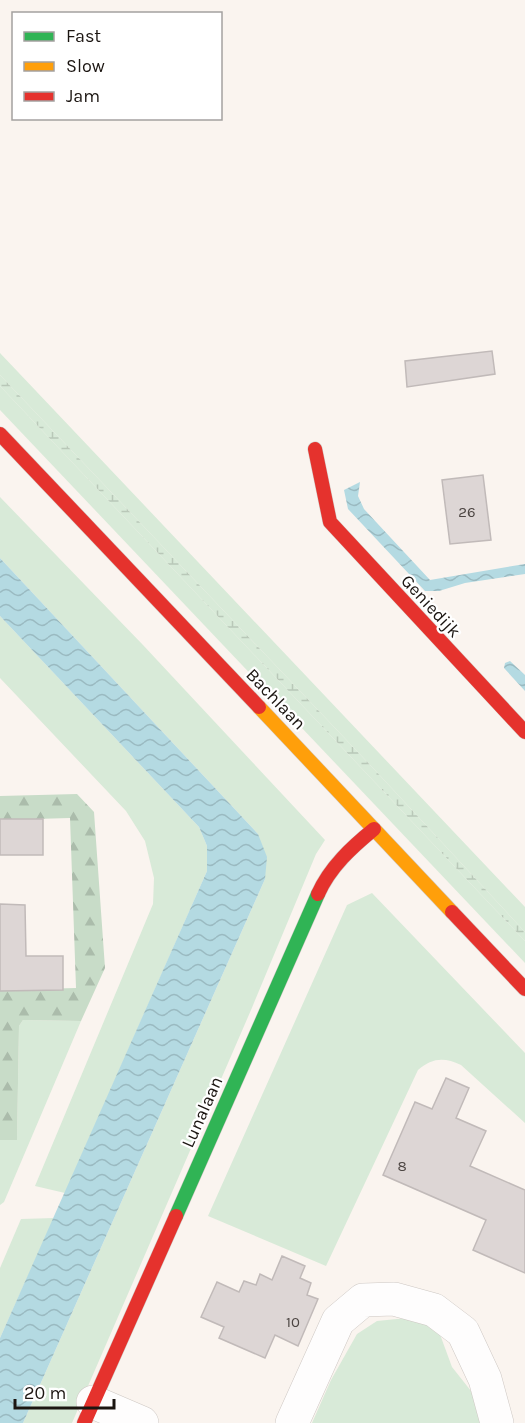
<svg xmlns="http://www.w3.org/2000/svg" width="525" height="1423" viewBox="0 0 525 1423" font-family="Karla,sans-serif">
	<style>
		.grass { fill: #d8ead8 }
		.forest { fill: url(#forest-firs) }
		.wetland { fill: url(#wetland-marsh) }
		.water { fill: url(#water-waves) }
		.building { fill: #ddd6d5; stroke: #c1bab9; stroke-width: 1.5 }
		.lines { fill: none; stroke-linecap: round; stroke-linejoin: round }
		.street-casing { stroke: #cec8c4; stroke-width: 34 }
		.fast-casing { stroke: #cec8c4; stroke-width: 15 }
		.slow-casing { stroke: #cec8c4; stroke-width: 15 }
		.jam-casing { stroke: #cec8c4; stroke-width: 15 }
		.street { stroke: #fefdfd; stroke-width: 33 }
		.fast { stroke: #30b455; stroke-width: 14 }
		.slow { stroke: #ff9f0a; stroke-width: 14 }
		.jam { stroke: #e5322d; stroke-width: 14 }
		.labels { text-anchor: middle; stroke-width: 4.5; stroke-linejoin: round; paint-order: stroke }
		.number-label { font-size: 15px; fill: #4c4542 }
		.street-label { font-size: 18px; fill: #1b1511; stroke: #fff }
	</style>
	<defs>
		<pattern id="forest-firs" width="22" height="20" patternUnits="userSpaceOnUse" patternTransform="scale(1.5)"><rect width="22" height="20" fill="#c8dcc8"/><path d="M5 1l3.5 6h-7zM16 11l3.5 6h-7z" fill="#abbcab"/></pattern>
		<pattern id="wetland-marsh" width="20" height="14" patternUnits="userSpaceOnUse" patternTransform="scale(1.5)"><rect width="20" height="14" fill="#d8ead8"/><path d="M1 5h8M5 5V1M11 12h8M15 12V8" fill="none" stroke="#b9c8b8"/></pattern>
		<pattern id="water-waves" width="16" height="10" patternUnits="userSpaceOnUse" patternTransform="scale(1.5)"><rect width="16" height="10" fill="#b4dae2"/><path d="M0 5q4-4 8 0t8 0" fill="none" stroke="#9abac1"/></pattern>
	</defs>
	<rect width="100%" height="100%" fill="#faf4ef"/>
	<g class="grass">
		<path d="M0,353l525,554v25l-152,-164 -373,-393z"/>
		<path d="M0,386l525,555v22l-525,-553z"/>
		<path d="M0,497l143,148 182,195 -9,14 -65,156 -179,413h-49l242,-544 -7,-45 -258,-276z"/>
		<path d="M0,616l199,211 8,19v25l-142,322 -30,-7 118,-282 1,-26 -9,-37 -19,-30 -126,-133z"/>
		<path d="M372,893l153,160v70l-64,-58c-17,-8 -29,-7 -43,5l-92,196 -118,-50 139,-311z"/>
		<path d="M23,1020l58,1 -77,181 -4,3v-65l17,-1 2,-113z"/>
		<path d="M54,1218l-54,120v-70l21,-49z"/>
		<path d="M407,1318l31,11 14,38 19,24 13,32h-172l19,-43 26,-46 20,-13z"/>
	</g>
	<path class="forest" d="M77,794l17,18 11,156 -24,53 -58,-1 -4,6 -2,114h-17v-150l76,-2 -6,-170 -70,2v-24z"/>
	<path class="wetland" d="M0,375l373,393 152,164v9l-525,-555z"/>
	<g class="water">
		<path d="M360,482l-2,14 6,13 66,71 95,-16v10l-60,9 -26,8h-14l-77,-82 -4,-19z"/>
		<path d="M0,558l258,276 9,23 -2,22 -242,544h-23v-85l207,-467v-25l-8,-19 -199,-211z"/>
		<path d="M510,661l15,14v16l-21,-23 1,-5z"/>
	</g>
	<g class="building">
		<path d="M492,351l3,23 -88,13 -2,-26z"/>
		<path d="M483,475l8,65 -41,4 -8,-64z"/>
		<rect x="0" y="819" width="43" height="36"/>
		<path d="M0,904l25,1 1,51h37v34l-63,1z"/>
		<path d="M446,1078l23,10 -13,30 30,13 -16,35 55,24v83l-52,-23 13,-30 -103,-45 32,-73 17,7z"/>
		<path d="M282,1256l23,10 -5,12 11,5 -4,12 11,4 -20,47 -23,-11 -10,23 -46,-20 5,-11 -23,-10 16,-35 22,10 5,-11 12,4 4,-11 12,6z"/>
	</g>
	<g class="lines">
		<g class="street-casing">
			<g id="street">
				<path d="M93,1402l49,21"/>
				<path d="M292,1423l46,-102 25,-21 31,-1 40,11 29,22 22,47 12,44"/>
			</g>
		</g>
		<g class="fast-casing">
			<path id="fast" d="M176,1216l142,-322"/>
		</g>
		<g class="slow-casing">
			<path id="slow" d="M259,707l193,205"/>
		</g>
		<g class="jam-casing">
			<g id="jam">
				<path d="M0,434l259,273"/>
				<path d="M315,449l15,73 195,210"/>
				<path d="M318,894c12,-27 34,-47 56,-65"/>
				<path d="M452,912l73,77"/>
				<path d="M84,1423l92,-207"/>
			</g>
		</g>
		<use href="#street" class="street"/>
		<use href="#fast" class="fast"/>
		<use href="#slow" class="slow"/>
		<use href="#jam" class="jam"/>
	</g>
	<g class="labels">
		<g class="number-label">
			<text x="467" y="517">26</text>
			<text x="402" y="1171">8</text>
			<text x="293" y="1327">10</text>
		</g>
		<g class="street-label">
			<text transform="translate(431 606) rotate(47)" y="6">Geniedijk</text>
			<text transform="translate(276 699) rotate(46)" y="6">Bachlaan</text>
			<text transform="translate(202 1112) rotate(-66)" y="6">Lunalaan</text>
		</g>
	</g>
	<rect x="12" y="12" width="210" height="108" fill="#ffffff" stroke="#a4a1a0" stroke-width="1.5"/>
	<rect x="24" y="32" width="30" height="9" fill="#30b455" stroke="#a4a1a0" stroke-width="1.5"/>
	<text x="66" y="42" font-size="18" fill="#1b1511">Fast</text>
	<rect x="24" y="62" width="30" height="9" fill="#ff9f0a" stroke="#a4a1a0" stroke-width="1.5"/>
	<text x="66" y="72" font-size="18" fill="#1b1511">Slow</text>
	<rect x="24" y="92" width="30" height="9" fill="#e5322d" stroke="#a4a1a0" stroke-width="1.5"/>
	<text x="66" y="102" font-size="18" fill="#1b1511">Jam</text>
	<path d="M15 1399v9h99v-9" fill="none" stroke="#1b1511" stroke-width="3"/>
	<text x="24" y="1399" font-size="18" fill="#1b1511" stroke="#ffffff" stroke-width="4.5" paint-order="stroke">20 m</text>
</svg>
